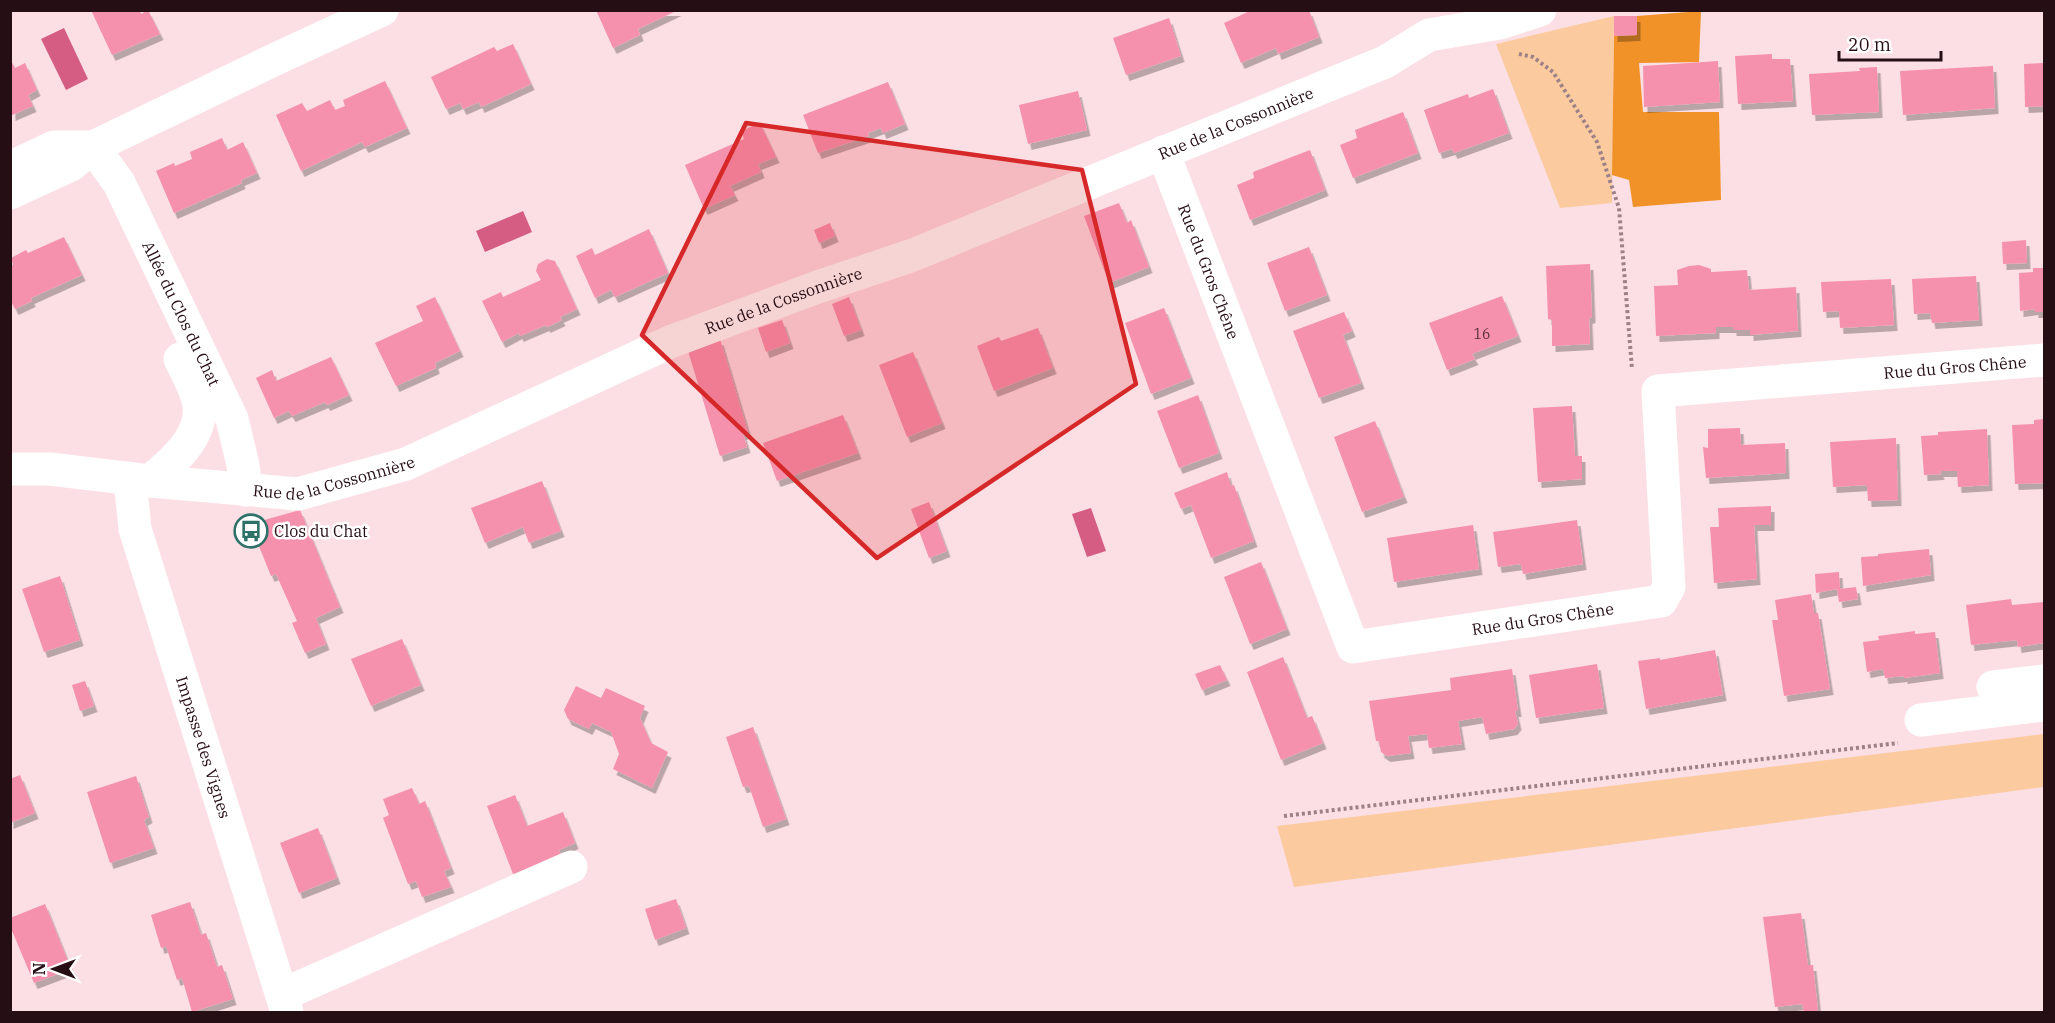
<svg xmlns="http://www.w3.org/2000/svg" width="2055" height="1023" viewBox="0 0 2055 1023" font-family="'IBM Plex Serif',serif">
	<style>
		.green { fill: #fbca9f }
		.forest { fill: #f19229 }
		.water { fill: #d55c83 }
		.building { fill: #f691ad; filter: url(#shadow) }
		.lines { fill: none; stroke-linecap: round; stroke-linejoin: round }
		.path { stroke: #9c8187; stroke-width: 4; stroke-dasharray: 3 3; stroke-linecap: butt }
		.minor { stroke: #fff; stroke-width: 33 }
		.marked { fill: #d62828; fill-opacity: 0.2; stroke: #d62828; stroke-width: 4.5; stroke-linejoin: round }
		.labels { text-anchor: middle; stroke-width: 5; stroke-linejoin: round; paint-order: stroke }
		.number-label { font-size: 14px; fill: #5a2f3b }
		.street-label { font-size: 16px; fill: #260e15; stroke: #fff }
		.poi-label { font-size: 16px; fill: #260e15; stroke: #fff; text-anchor: start }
	</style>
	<defs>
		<filter id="shadow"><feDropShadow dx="3.5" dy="6" stdDeviation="0" flood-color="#0004"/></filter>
	</defs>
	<rect width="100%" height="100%" fill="#fcdfe5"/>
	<g class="green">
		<path d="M1614,16l-2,187 -52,5 -64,-164z"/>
		<path d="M2044,734v53l-750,100 -17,-61z"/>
	</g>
	<path class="forest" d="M1701,11l-2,51 -60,1 4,49h76l2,88 -88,7 -4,-27 -17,-5 2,-139 22,-1 1,-19z"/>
	<g class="water">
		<path d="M64,28l24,51 -22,11 -25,-51z"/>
		<path d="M523,211l9,21 -47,20 -9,-21z"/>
		<path d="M1091,508l15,43 -19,6 -15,-43z"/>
	</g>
	<g class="building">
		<path d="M91,10h49l1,4 7,-4 12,24 -48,21z"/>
		<path d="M596,10h82l-40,19 2,6 -27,13z"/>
		<path d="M1252,10h57l10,27 -41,17 -2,-6 -35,15 -17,-40z"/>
		<path d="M1614,16h23v19l-23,1z"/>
		<path d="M1169,18l12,38 -55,19 -13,-37z"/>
		<path d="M513,44l18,40 -50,23 -2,-5 -16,7 -3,-6 -14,6 -15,-32 63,-30 3,4z"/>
		<path d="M1772,54v5h18l3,42 -55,3 -3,-48z"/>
		<path d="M10,59l5,9 10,-5 12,27 -9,5 5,11 -21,9z"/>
		<path d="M1718,61l2,41 -76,5 -1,-41z"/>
		<path d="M2044,63v43l-19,1 -1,-43z"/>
		<path d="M1993,66l2,42 -92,7 -3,-44z"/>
		<path d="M1877,67l2,45 -67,3 -3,-41 51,-3 -1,-3z"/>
		<path d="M385,81l22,47 -42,19 -3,-5 -61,29 -25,-56 26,-12 5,8 23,-11 5,10 10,-4 -2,-6z"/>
		<path d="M888,82l17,42 -22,9 -2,-5 -13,5 1,3 -51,17 -15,-38z"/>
		<path d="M1493,89l16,44 -55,20 -2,-4 -13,4 -15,-43 44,-16 1,4z"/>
		<path d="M1078,91l9,39 -59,14 -9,-39z"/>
		<path d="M1403,112l15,41 -65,25 -13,-33 17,-7 -2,-8z"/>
		<path d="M760,123l16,34 -18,7 3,8 -31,14 5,9 -31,14 -19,-44 59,-26 -3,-8z"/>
		<path d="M222,138l5,12 16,-8 14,31 -16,7 1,3 -68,30 -18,-42 18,-8 1,3 17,-7 -2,-7z"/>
		<path d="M1310,150l15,40 -75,30 -13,-35 17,-7 -1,-6z"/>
		<path d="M1119,203l8,20 4,-3 18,47 -40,16 -25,-67z"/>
		<path d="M830,223l5,13 -16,7 -5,-13z"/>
		<path d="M649,229l19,44 -53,24 -4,-7 -16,8 -19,-42 16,-8 3,7z"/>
		<path d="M64,237l18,38 -51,23 1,3 -17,8 -5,-10v-33l3,-1 -2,-7 15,-8 2,3z"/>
		<path d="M2026,240l1,23 -24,1 -1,-22z"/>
		<path d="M1309,247l18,48 -42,16 -18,-48z"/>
		<path d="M547,259l8,2 22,48 -17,8 2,3 -15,7 -1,-2 -26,11 -1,-3 -17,9 -20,-41 19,-9 2,5 38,-17 -5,-9 2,-7z"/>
		<path d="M1590,264l2,53 -3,1 1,26 -38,2v-26l-4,-1 -2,-53z"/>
		<path d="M1699,265l12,4v3l36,-2 2,20 47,-3 2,44 -48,4v-5h-17v-3h-17v6l-60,3 -2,-50 24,-1 -1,-15 12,-4z"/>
		<path d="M2033,268h11v44h-9v-3l-15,2 -1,-38 14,-1z"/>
		<path d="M1976,276l3,44 -47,3 -2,-10 -16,1 -2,-35z"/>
		<path d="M1891,279l3,46 -54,3 -1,-17 -16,1 -2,-30z"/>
		<path d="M1502,296l16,40 -46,18 3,5 -28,11 -18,-47z"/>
		<path d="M435,297l25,54 -25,12 1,5 -40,18 -21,-43 48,-22 -7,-15z"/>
		<path d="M849,297l12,33 -17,6 -12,-32z"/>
		<path d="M1164,308l27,70 -40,16 -26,-71z"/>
		<path d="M1344,312l8,19 -9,4 18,48 -42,15 -26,-67z"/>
		<path d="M782,320l8,23 -24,9 -8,-24z"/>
		<path d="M1038,328l15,40 -59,23 -17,-45 22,-9 2,4z"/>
		<path d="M720,339l28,93 -5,2 4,13 -27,9 -32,-105z"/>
		<path d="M913,352l29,71 -35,14 -28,-72z"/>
		<path d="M331,357l18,38 -22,10 -2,-3 -33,14 -3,-5 -15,7 -18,-40 16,-8 4,11z"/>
		<path d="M1198,395l21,58 -40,15 -22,-57z"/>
		<path d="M1572,406l3,50h7v23l-44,3 -5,-74z"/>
		<path d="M843,415l15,38 -81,28 -14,-38z"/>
		<path d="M2044,419v64l-29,1 -3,-59 22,-1v-4z"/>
		<path d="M1375,421l29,76 -42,15 -28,-75z"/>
		<path d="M1740,428l1,17 44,-2 1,30 -80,5 -3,-31 5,1v-19z"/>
		<path d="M1987,429l2,56 -31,2 -1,-16h-17l1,3 -17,1 -3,-39 17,-1v-3z"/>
		<path d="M1896,438l2,62 -30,1 -1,-16 -34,2 -3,-45z"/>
		<path d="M1227,472l4,14 3,-1 20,56 -43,17 -20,-53 -10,4 -7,-16z"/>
		<path d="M542,481l19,50 -32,12 -6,-16 -38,16 -14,-35z"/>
		<path d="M929,502l18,49 -18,7 -18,-49z"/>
		<path d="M1771,506v19h-17l3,54 -43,4 -4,-56h9l-1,-19z"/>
		<path d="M300,510l40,97 -24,11 10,26 -21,9 -13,-30 5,-2 -21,-47 -5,2 -21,-52z"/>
		<path d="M1577,520l6,44 -60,10 -2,-10 -23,3 -5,-35z"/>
		<path d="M1473,525l6,44 -85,13 -7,-44z"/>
		<path d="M1929,549l2,26 -68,11 -2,-29 17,-1v-2z"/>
		<path d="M1261,562l26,67 -37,15 -26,-67z"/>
		<path d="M1839,572l1,17 16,-2 2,12 -19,3 -2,-13 -21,4 -1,-19z"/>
		<path d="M60,576l20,64 -36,12 -22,-63z"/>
		<path d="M1811,594l3,19h4l12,76 -46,7 -12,-76h6l-3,-20z"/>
		<path d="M2011,599l1,6 32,-3v41l-26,4 -1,-7 -46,5 -5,-40z"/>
		<path d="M1915,631v3l20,-2 5,41 -36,5v-2l-19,2 -2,-9 -16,3 -4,-30 16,-2 -1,-4z"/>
		<path d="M402,639l19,46 -50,21 -20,-47z"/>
		<path d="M1715,650l8,45 -77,14 -8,-48 22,-3v2z"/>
		<path d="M1283,657l24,61 5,-2 11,27 -42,17 -34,-88z"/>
		<path d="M1597,664l7,44 -68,10 -7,-43z"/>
		<path d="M1220,665l7,15 -25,10 -7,-16z"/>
		<path d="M1512,669l6,42h-3l3,13 -4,5 -28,5 -4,-17 -24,4 4,23 -33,4 -2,-14 -19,2 3,17 -24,3 -6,-4 -2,-11h-3l-7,-40 82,-11 -1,-12z"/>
		<path d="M85,681l9,25 -14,5 -8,-26z"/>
		<path d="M576,686l25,12 5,-10 39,18 -5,12 11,25 17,9 -16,36 -39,-19 6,-15 -8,-22 -19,-9 -3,6 -21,-10 -4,-9z"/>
		<path d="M753,727l33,92 -23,8 -14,-41 -6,1 -17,-50z"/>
		<path d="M20,775l15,38 -25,10v-44z"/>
		<path d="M136,776l13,41 -5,3 10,28 -44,15 -23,-71z"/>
		<path d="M412,788l7,16 6,-3 26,67 -7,3 7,16 -29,10 -6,-16 -8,3 -25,-66 6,-3 -6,-16z"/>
		<path d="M515,795l12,31 36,-14 12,31 -16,7 2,5 -48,19 -26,-68z"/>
		<path d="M318,828l19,50 -38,15 -19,-50z"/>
		<path d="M676,899l10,29 -31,12 -10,-31z"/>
		<path d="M190,902l11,33 5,-2 11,34 5,-2 11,34 -41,13 -10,-34 -5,2 -11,-34 -5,2 -10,-33z"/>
		<path d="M45,904l26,65 -37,14 -24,-57v-8z"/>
		<path d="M1801,913l7,52h5l5,46 -12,1h-2l-2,-8 -27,3 -12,-90z"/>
	</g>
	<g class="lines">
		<g class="path">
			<path d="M1519,54l14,3 20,15 44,70 22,66 13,161"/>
			<path d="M1284,816l614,-73"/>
		</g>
		<g class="minor">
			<path id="s1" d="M93,147l26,36 113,236 11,46 3,25"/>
			<path id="s2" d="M1163,152l190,495 308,-46 8,-14 -11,-196 386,-31"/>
			<path d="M10,168l44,-21h39"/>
			<path d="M10,193l61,-28 22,-18 187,-90 102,-47"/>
			<path id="s3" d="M10,469h40l100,12 148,13 108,-30 264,-122 145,-54 98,-33 472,-193 44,-27 71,-12 40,-13"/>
			<path id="s4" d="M130,479l5,50 152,483"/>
			<path d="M150,481c23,-19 59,-49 47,-84 -4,-13 -11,-26 -17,-38"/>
			<path d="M1993,687l51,-6"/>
			<path d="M1921,720l123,-15"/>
			<path d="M282,995l289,-128"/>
		</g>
	</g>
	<path class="marked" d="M746,123l336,47 54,214 -259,174 -235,-223z"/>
	<defs>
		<g id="bus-ring" transform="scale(1.725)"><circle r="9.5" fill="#fff" stroke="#2c7268" stroke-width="1.5"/><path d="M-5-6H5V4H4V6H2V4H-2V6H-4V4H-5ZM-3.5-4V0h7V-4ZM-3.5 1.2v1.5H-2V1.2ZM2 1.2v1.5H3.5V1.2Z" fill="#2c7268"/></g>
	</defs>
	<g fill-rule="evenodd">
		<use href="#bus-ring" x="251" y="531"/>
	</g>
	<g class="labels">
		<g class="number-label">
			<text x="1482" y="339">16</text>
		</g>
		<g class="street-label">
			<text dy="6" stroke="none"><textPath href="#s3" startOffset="1299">Rue de la Cossonnière</textPath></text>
			<text dy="6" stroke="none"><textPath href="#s2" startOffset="128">Rue du Gros Chêne</textPath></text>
			<text dy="6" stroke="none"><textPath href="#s3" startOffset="813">Rue de la Cossonnière</textPath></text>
			<text dy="6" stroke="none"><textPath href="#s1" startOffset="189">Allée du Clos du Chat</textPath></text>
			<text dy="6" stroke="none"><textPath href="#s2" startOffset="1352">Rue du Gros Chêne</textPath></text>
			<text dy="6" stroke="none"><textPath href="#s3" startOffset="327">Rue de la Cossonnière</textPath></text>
			<text dy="6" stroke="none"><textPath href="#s2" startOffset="722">Rue du Gros Chêne</textPath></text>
			<text dy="6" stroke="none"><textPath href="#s4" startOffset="279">Impasse des Vignes</textPath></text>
		</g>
		<g class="poi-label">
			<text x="274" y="537">Clos du Chat</text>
		</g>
	</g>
	<rect width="2055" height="1023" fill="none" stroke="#260e15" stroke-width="24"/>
	<g transform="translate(54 969) rotate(270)" stroke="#ffffff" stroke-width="4.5" paint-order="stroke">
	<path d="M0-4.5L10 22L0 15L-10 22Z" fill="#260e15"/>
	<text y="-9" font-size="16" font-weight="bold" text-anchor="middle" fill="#260e15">N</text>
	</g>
	<path d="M1839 51v9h102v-9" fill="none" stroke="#260e15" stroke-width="3"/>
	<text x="1848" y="51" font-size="18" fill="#260e15" stroke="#ffffff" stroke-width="4.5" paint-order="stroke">20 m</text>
</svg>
